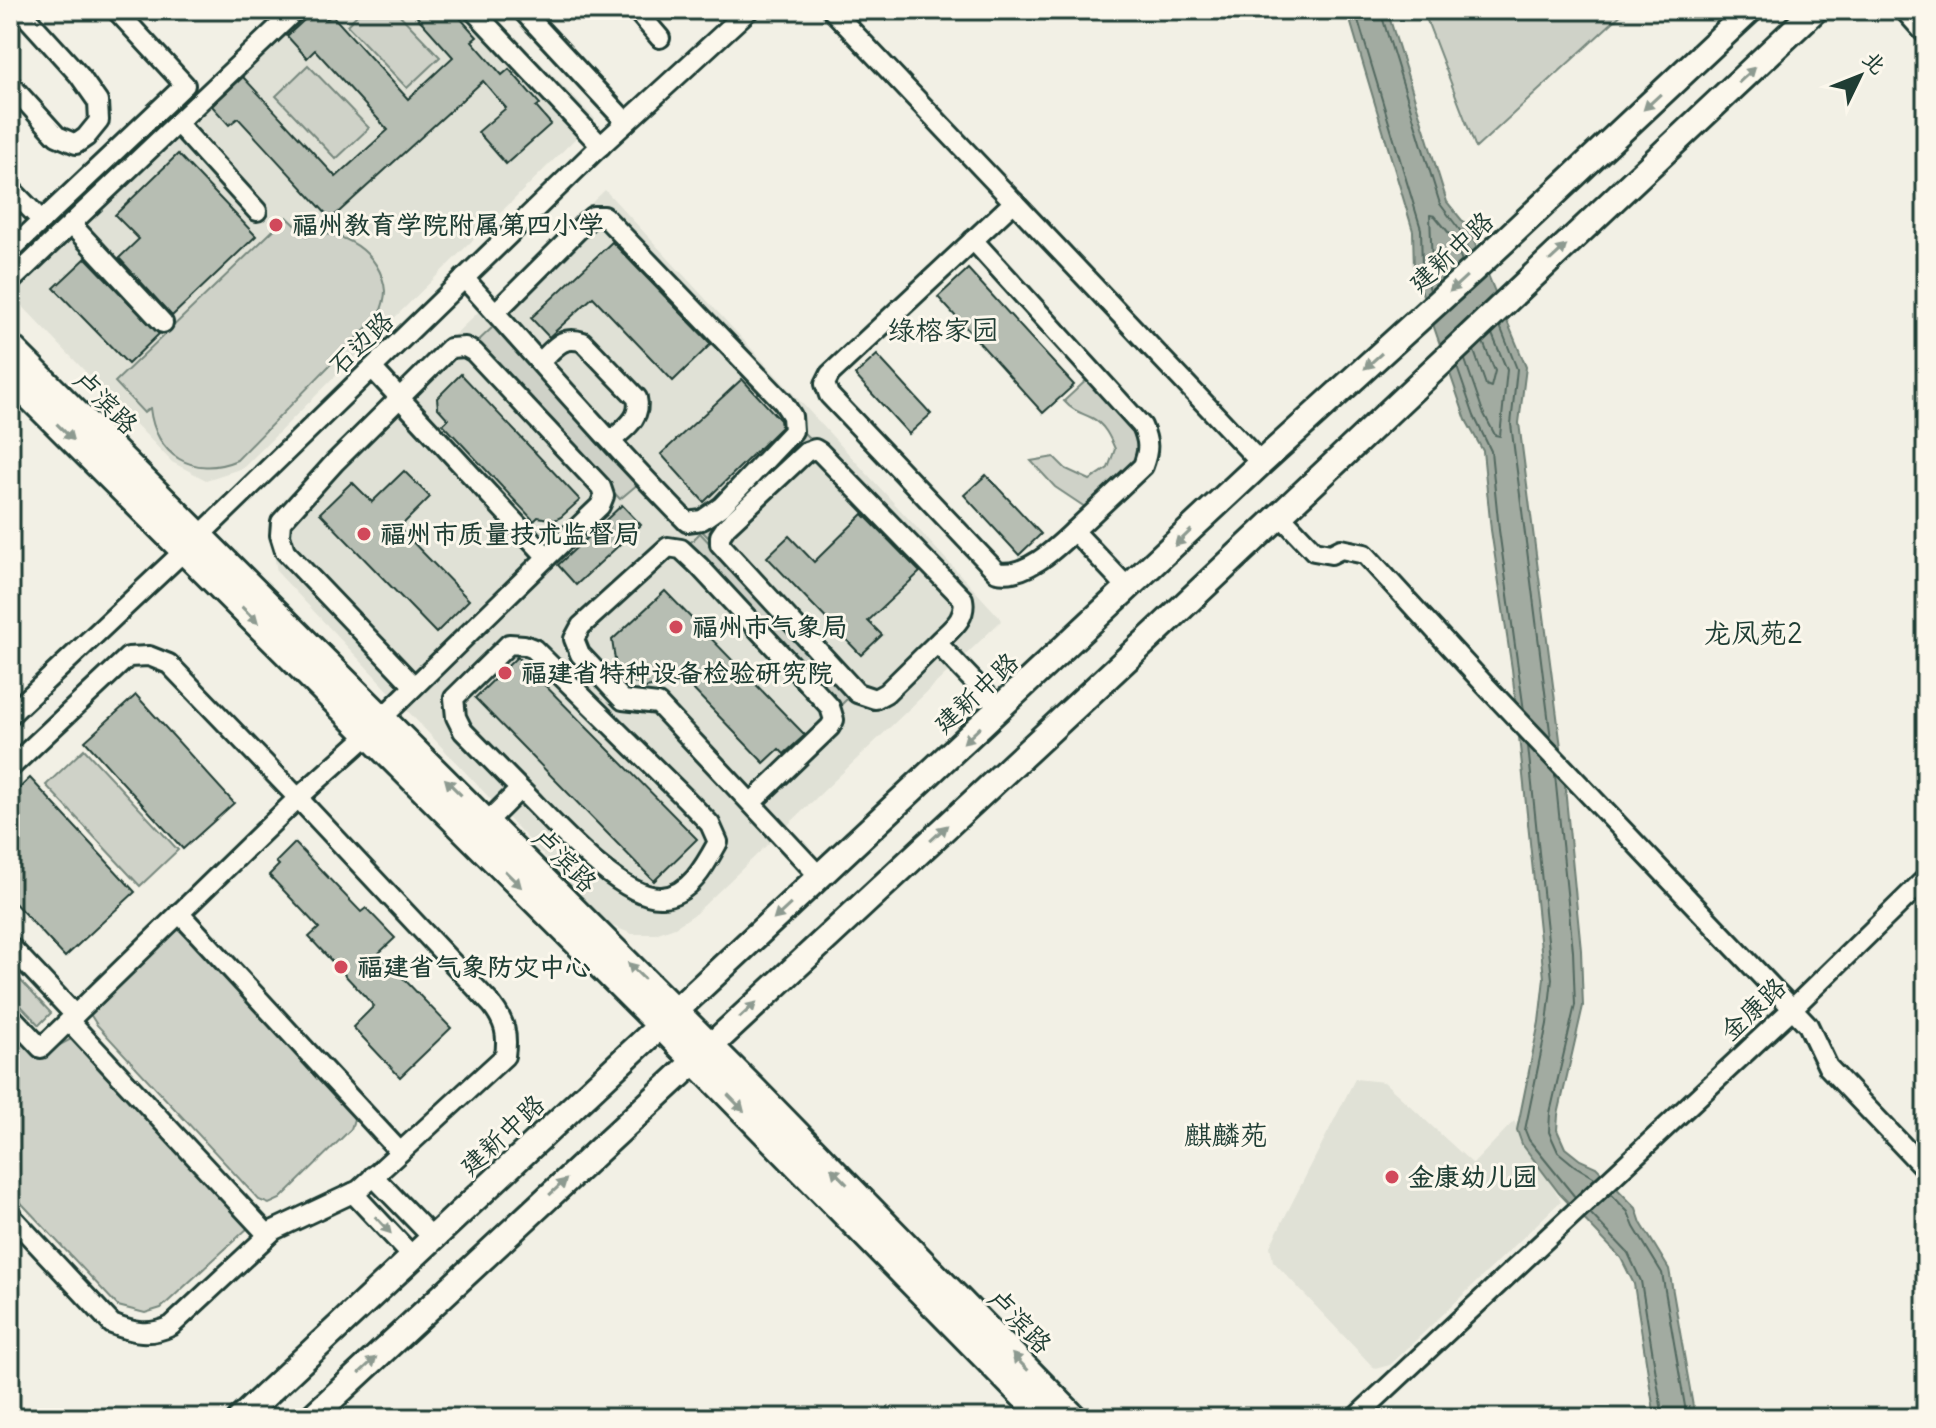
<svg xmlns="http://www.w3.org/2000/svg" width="1936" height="1428" viewBox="0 0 1936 1428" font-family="Delius,'LXGW WenKai TC',sans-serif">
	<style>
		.built { fill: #e0e1d6 }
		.green { fill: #cfd2c8; stroke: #77887e; stroke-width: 2 }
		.water { fill: #a2aba1; stroke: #6e7f75; stroke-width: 2 }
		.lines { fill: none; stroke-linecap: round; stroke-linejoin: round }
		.shore { stroke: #536960; stroke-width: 2 }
		.building { fill: #b7beb3; stroke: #1f3d34; stroke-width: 2 }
		.minor-casing { stroke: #1f3d34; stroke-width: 24 }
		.major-casing { stroke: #1f3d34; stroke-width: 30 }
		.minor { stroke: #fbf7ec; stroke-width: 18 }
		.major { stroke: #fbf7ec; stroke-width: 24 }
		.oneway { fill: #8d9a90 }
		.poi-dot { fill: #d1495b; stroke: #fbf7ec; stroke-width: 3 }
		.labels { text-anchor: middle; stroke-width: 6; stroke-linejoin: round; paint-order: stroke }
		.poi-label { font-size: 26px; font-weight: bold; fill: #1f3d34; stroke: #fbf7ec; text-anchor: start }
		.street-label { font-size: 26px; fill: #1f3d34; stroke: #fbf7ec }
		.neighbourhood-label { font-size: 28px; fill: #1f3d34; stroke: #fbf7ec }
	</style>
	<rect width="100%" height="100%" fill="#f2f0e5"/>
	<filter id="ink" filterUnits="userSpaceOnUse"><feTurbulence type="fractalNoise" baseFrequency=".0125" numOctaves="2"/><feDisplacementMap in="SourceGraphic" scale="16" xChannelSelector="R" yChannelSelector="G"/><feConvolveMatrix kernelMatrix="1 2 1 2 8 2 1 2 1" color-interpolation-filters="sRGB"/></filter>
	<g filter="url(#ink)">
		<g class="built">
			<path d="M290,10h199l106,109 -352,349 -37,12 -34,-18 -162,-169v-17z"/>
			<path d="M605,190l397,430 -307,294 -20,13 -20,7h-23l-24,-10 -331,-352 -6,-35 13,-38z"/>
			<path d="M1355,1079l29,3 89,82 41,-43 47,80 -171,164 -15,4 -102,-108 -3,-15z"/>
		</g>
		<g class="green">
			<path d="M362,10h33l45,47 -33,31 -60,-63z"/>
			<path d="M1423,10h203l-150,138z"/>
			<path d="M308,65l61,63 -33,31 -60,-63z"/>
			<path d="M287,217l20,19c34,-10 75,18 78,55 0,8 -3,17 -6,24l-142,145c-44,19 -82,-5 -87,-52l-6,5 -29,-31z"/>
			<path d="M493,327l145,157 -18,15 -144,-156z"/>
			<path d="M1091,376l49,57 -2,30 -50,46 -33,-22 -24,-26 23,-4 12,12 24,11 18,-12 7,-19c-5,-12 -11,-25 -23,-31 -12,-6 -18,-6 -28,-17z"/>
			<path d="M802,431l10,10 -102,98 -10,-10z"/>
			<path d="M700,533l151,162 -12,12 -151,-162z"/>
			<path d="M84,749l94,101 -38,36 -94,-101z"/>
			<path d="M179,930l19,15 153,165 3,9 -3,10 -71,70 -11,5 -10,-4 -162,-175 -7,-11 1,-9 79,-74z"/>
			<path d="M10,969l41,44 -12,12 -29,-31z"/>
			<path d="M10,1021l33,33 28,-15 7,2 171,186 -88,81 -16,5 -27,-7 -108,-115z"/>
		</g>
		<path class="water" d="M1347,10h40l60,192 22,27 57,138 -7,56 42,324 20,203 2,56 -25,109 -1,15 8,18 15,12 16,7 40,41 5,15 28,46 26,149h-40l-21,-134 -13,-26 -62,-65 -37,-49 -5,-14 22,-108 5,-44 -32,-309 -21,-139 -8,-79 -17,-31 -52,-151 -1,-38z"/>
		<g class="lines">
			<g class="shore">
				<path d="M1355,10l66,219 1,38 8,23"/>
				<path d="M1380,10l60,194 22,29 8,21"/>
				<path d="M1438,283l-6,-18 -2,-50 5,1 18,22 9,23"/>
				<path d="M1500,326l17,43 -6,55 40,315"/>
				<path d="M1474,351l12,34 5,2 4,-16 -12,-29"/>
				<path d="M1465,360l18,52 12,23 5,1 7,-66 -15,-36"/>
				<path d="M1457,367l17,49 17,35 8,79 25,181"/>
				<path d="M1528,746l24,233 -5,45 -22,106 4,10 46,57"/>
				<path d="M1555,775l18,176 2,54 -25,108 -1,19 9,20 17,14 20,12"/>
				<path d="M1611,1194l17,18 6,15 28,46 25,145"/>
				<path d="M1590,1213l38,40 13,28 22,137"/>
			</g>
		</g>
		<g class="building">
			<path d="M315,10h4l8,9 5,-4 76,84 45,-42 -42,-47h42l24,27 -5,4 30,34 7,-6 31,35 -4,3 15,17 -45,40 -28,-32 28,-24 -23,-27 -152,138 -93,-101 -9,7 -17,-19 31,-29 93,100 52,-47 -73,-80 -8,8 -20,-22z"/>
			<path d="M178,154l78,82 -84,80 -53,-58 20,-19 -24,-24z"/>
			<path d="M612,242l99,102 -38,37 -80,-84 -44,40 -18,-19z"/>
			<path d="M86,258l73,76 -31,30 -74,-76z"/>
			<path d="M968,269l106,116 -31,28 -105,-116z"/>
			<path d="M877,355l54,59 -22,20 -54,-59z"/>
			<path d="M461,374l119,126 -19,17 -6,3 -17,-3 -4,4 -91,-97 5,-5 -10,-11 -1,-10z"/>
			<path d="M742,379l38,41 1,7 -77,75 -43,-48z"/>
			<path d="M404,471l26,26 -31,31 70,72 -33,33 -116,-120 32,-31 20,20z"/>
			<path d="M986,475l55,59 -22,21 -55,-60z"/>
			<path d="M622,505l19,20 -65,60 -18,-20z"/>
			<path d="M863,514l57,58 -52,49 14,14 -21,20 -94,-98 22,-21 25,26z"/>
			<path d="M665,591l140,144 -21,19 -5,-5 -15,14 -76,-79 -14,-1 -28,5 -19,-9 -11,-12 -4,-27z"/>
			<path d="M517,657l180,182 -43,42 -179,-183z"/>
			<path d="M136,695l98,108 -51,46 -98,-108z"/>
			<path d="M30,778l105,114 -70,65 -55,-59v-101z"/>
			<path d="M295,843l66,69 5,-4 29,30 -16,15 72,75 -51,49 -47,-50 21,-21 -65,-69 10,-9 -50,-53 10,-10 -3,-3z"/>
		</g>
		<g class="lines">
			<g class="minor-casing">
				<g id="minor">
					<path d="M473,10l128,136"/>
					<path d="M522,10l104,112"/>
					<path d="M636,10l24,28"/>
					<path d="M832,10l429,453"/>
					<path d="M10,84l47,52 19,8 10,-7 13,-16 -1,-19 -19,-27 -59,-65"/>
					<path d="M177,123l80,88"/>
					<path d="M10,188l32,33"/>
					<path d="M1014,202l-184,172 -5,10 4,11 168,177c28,6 58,-23 77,-41l55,58"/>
					<path d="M71,224l92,99"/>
					<path d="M973,240l169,186c7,16 7,24 1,40l-69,65"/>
					<path d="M10,251l175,-166 -69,-75"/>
					<path d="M464,278c74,82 146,166 223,244l15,-2 20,-14 71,-75 -1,-15 -9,-14 -179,-186h-11l-8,7 -90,90"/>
					<path d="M10,282l286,-272"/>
					<path d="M540,362c15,-14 22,-27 43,-20l54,56c5,20 -12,30 -25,42"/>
					<path d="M372,368l175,189"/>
					<path d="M1280,515l34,36 17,3 10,-5 24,5 120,131 323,340 20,42 98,103"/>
					<path d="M937,643c14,-14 30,-24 26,-44l-143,-147 -5,-3 -9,3 -80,75 -6,9v8l137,149 18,6 11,-6 51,-50 63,66"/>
					<path d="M10,715l175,-165 410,-399 154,-141"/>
					<path d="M383,717c72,-70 144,-141 217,-211l4,-10 -3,-9 -127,-135 -9,-5 -15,1 -115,114 -54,60 -1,13 5,16 129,135"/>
					<path d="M10,768l118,-111 21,-1 20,8 129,134 194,207c13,17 16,29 13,51l-146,134 -85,40 -103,96c-21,10 -37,7 -59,-2l-102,-109"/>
					<path d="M751,803l79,-76 4,-7 -4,-13 -131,-141 -18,-17 -13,-2 -87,79 -7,13 6,15 43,46 35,4 162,173"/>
					<path d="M487,822l33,-33c30,29 100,111 142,108 28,-2 44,-33 56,-55l-8,-18 -25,-26 -151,-149 -10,-4 -15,-1 -55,54 2,19 7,14 57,58"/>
					<path d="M179,913l221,239"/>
					<path d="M10,946l65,69"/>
					<path d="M10,1015l31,33 257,-250 71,-64"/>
					<path d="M69,1021l199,214"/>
					<path d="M373,1176l60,62"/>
					<path d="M353,1193l60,64"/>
					<path d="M1355,1418l438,-410 133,-130"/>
				</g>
			</g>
			<g class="major-casing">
				<g id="major">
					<path d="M1908,10l18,20"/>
					<path d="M10,346l743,742 322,330"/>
					<path d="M10,378l650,648 384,392"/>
					<path d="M241,1418l1020,-955 223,-203 266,-250"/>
					<path d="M311,1418l847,-788 657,-620"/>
				</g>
			</g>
			<use href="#minor" class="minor"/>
			<use href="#major" class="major"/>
		</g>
		<defs><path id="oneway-solid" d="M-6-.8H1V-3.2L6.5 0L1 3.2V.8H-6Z" transform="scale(2)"/></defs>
		<g class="oneway">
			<use href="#oneway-solid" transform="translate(1747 75) rotate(-43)"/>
			<use href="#oneway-solid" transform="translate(1652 102) rotate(137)"/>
			<use href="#oneway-solid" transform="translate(1558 253) rotate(-43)"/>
			<use href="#oneway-solid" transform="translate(1458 284) rotate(137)"/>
			<use href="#oneway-solid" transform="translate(1373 361) rotate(138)"/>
			<use href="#oneway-solid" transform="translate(65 432) rotate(45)"/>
			<use href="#oneway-solid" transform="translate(1183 538) rotate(136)"/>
			<use href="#oneway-solid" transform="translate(250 615) rotate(45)"/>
			<use href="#oneway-solid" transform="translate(972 735) rotate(137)"/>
			<use href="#oneway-solid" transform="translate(453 787) rotate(-135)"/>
			<use href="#oneway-solid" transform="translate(939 833) rotate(-43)"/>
			<use href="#oneway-solid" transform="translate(513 879) rotate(45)"/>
			<use href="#oneway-solid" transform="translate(782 912) rotate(137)"/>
			<use href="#oneway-solid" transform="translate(636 971) rotate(-135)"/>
			<use href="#oneway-solid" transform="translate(748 1010) rotate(-43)"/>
			<use href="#oneway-solid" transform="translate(736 1103) rotate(46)"/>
			<use href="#oneway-solid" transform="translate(839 1176) rotate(-134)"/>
			<use href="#oneway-solid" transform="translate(558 1187) rotate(-43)"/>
			<use href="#oneway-solid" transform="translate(383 1225) rotate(47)"/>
			<use href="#oneway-solid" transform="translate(1020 1362) rotate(-134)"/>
			<use href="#oneway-solid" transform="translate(368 1365) rotate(-43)"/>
		</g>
	</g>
	<g class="poi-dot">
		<circle cx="276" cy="225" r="8"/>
		<circle cx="364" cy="534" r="8"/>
		<circle cx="676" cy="627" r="8"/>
		<circle cx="505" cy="673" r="8"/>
		<circle cx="341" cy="967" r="8"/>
		<circle cx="1392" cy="1177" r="8"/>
	</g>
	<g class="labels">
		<g class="poi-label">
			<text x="292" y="234">福州教育学院附属第四小学</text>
			<text x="380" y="543">福州市质量技术监督局</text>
			<text x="692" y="636">福州市气象局</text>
			<text x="521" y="682">福建省特种设备检验研究院</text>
			<text x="357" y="976">福建省气象防灾中心</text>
			<text x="1408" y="1186">金康幼儿园</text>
		</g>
		<g class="street-label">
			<text transform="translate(1451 252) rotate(-43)" y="9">建新中路</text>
			<text transform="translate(361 343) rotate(-44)" y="9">石边路</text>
			<text transform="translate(106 402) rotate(45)" y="9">卢滨路</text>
			<text transform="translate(976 693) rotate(-43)" y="9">建新中路</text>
			<text transform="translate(565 860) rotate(45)" y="9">卢滨路</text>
			<text transform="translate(1753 1009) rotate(-43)" y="9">金康路</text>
			<text transform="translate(502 1135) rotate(-43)" y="9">建新中路</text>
			<text transform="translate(1020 1321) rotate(46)" y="9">卢滨路</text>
		</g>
		<g class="neighbourhood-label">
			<text x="943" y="340">绿榕家园</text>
			<text x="1753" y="643">龙凤苑2</text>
			<text x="1226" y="1145">麒麟苑</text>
		</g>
	</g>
	<rect width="1936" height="1428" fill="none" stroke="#fbf7ec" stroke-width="40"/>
	<rect x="20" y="20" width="1896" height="1388" fill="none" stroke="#1f3d34" stroke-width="3" filter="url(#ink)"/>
	<g transform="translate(1860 76) rotate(47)" stroke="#fbf7ec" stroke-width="6" paint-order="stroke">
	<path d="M0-6L14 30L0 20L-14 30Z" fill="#1f3d34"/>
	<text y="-12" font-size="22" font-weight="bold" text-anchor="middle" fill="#1f3d34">北</text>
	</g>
</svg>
